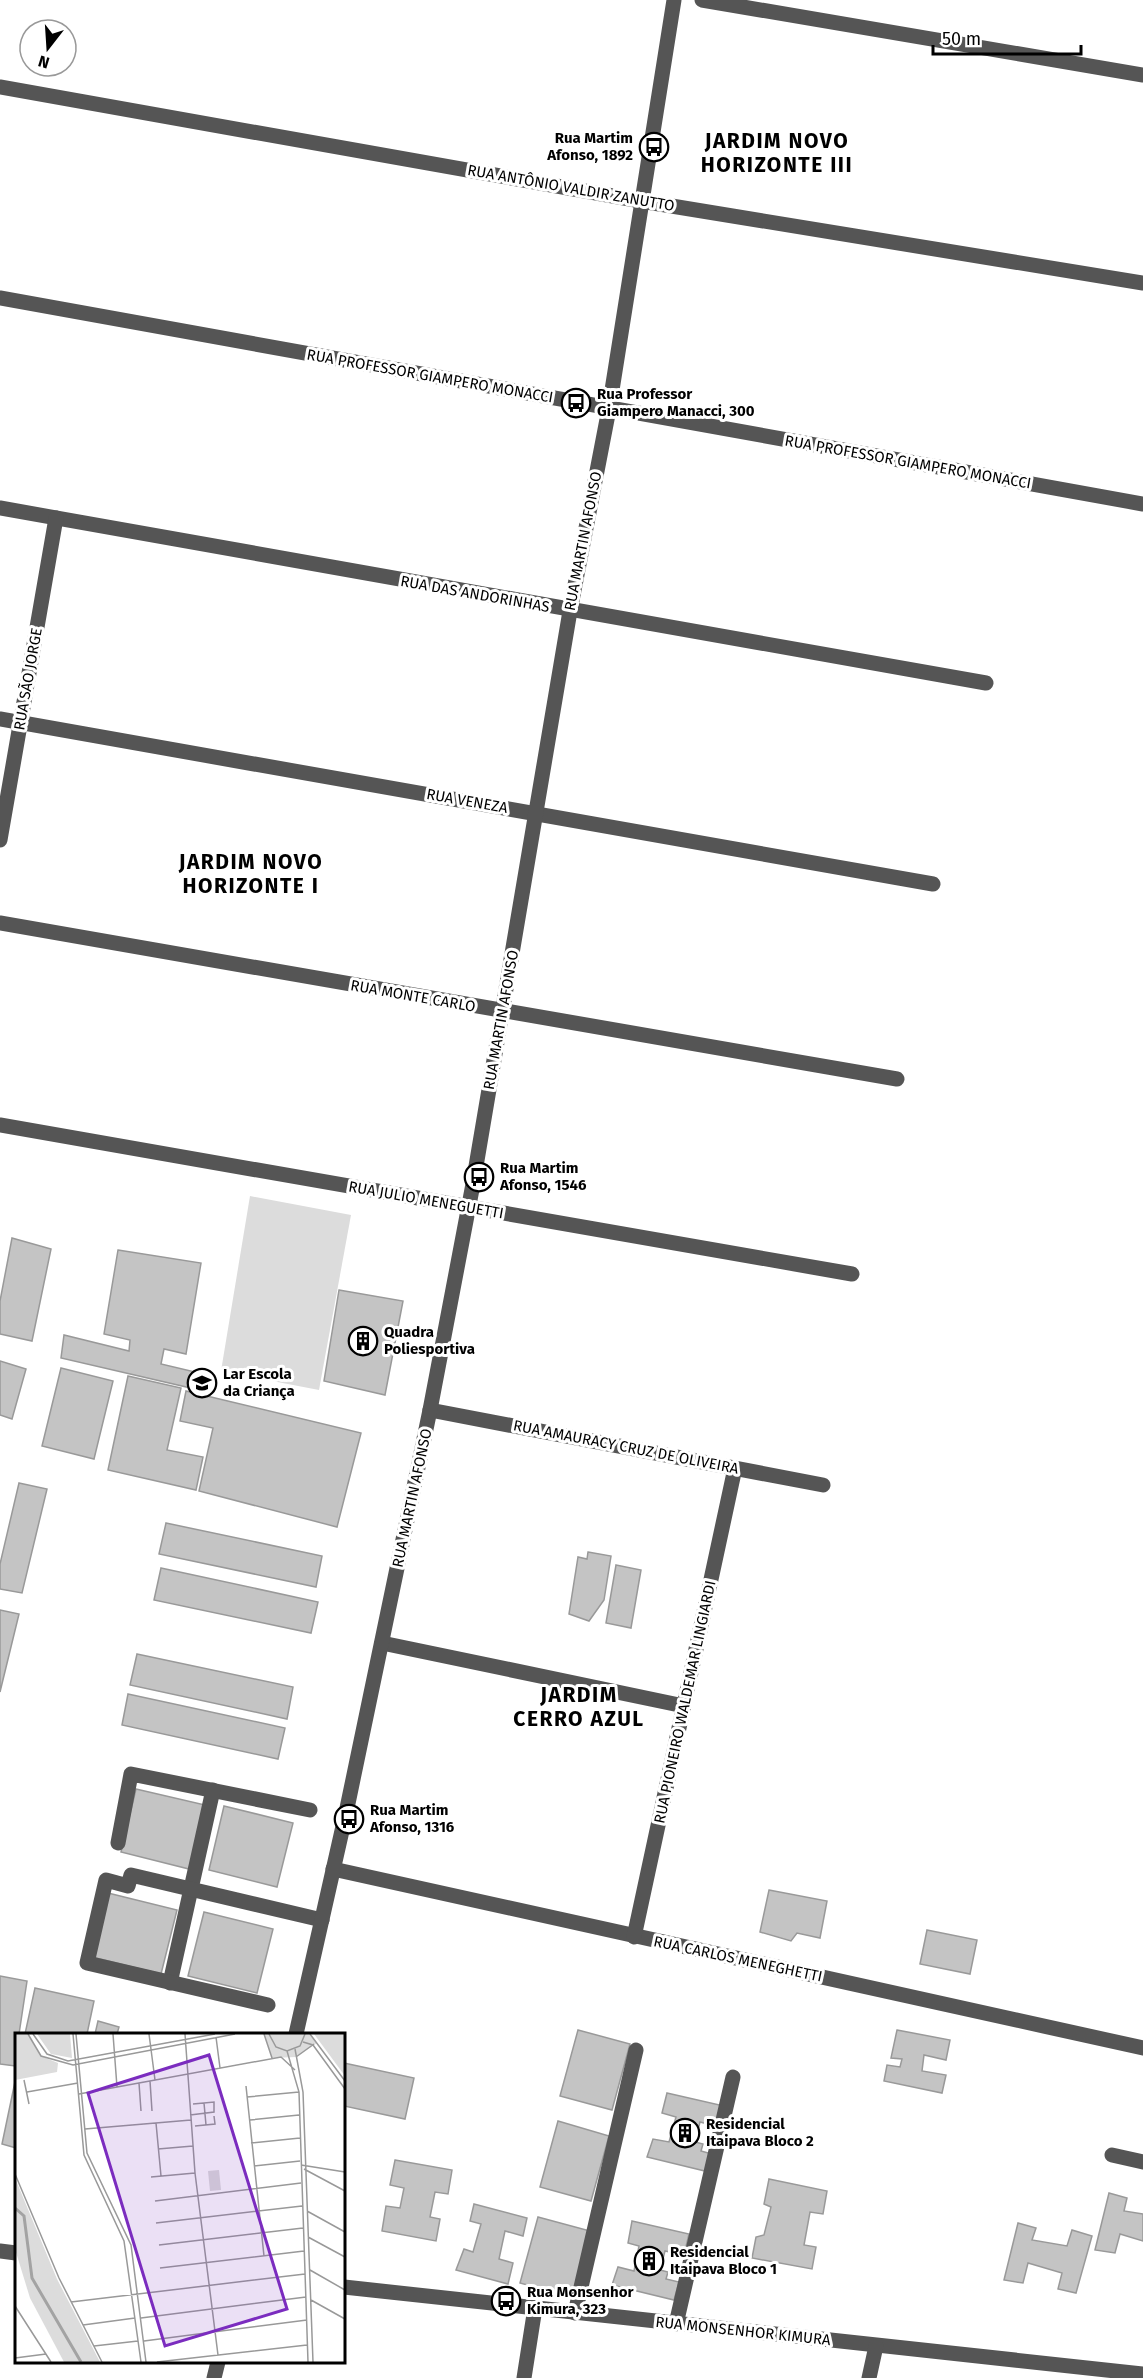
<svg xmlns="http://www.w3.org/2000/svg" width="1143" height="2378" viewBox="0 0 1143 2378" font-family="'Fira Sans',sans-serif">
	<style>
		.pitch { fill: #dcdcdc }
		.building { fill: #c4c4c4; stroke: #999; stroke-width: 1.5 }
		.lines { fill: none; stroke-linecap: round; stroke-linejoin: round }
		.minor { stroke: #555; stroke-width: 15 }
		.labels { text-anchor: middle; stroke-width: 6; stroke-linejoin: round; paint-order: stroke }
		.poi-label { font-size: 15px; font-weight: bold; fill: #000; stroke: #fff; text-anchor: start }
		.street-label { font-size: 15px; fill: #000; stroke: #fff }
		.district-label { font-size: 21px; font-weight: bold; letter-spacing: 1.5px; fill: #000; stroke: #fff }
		.inset-river { fill: none; stroke: #a3a3a3; stroke-width: 3 }
		.inset-road { fill: none; stroke: #999; stroke-width: 1.5 }
		.view { fill: #7b2cbf; fill-opacity: 0.15; stroke: #7b2cbf; stroke-width: 3 }
		.inset-edge { fill: none; stroke: #000; stroke-width: 3 }
	</style>
	<rect width="100%" height="100%" fill="#fff"/>
	<path class="pitch" d="M250,1196l101,19 -32,175 -98,-19z"/>
	<g class="building">
		<path d="M12,1238l39,11 -19,92 -32,-7v-33z"/>
		<path d="M118,1250l83,13 -15,91 -22,-5 -3,15 51,12 -4,16 -147,-34 3,-23 65,16 1,-11 -26,-6z"/>
		<path d="M339,1290l64,11 -18,94 -61,-14z"/>
		<path d="M0,1361l26,8 -14,50 -12,-4z"/>
		<path d="M61,1368l52,13 -19,78 -52,-13z"/>
		<path d="M128,1376l53,12 -14,62 36,7 -7,33 -88,-20z"/>
		<path d="M186,1391l175,42 -24,94 -138,-36 14,-63 -33,-7z"/>
		<path d="M19,1483l28,6 -25,104 -22,-4v-25z"/>
		<path d="M166,1523l156,33 -6,31 -157,-33z"/>
		<path d="M588,1552l23,4 -7,44 -15,21 -20,-7 9,-57 9,2z"/>
		<path d="M616,1565l25,5 -10,58 -25,-5z"/>
		<path d="M161,1568l157,34 -7,31 -157,-33z"/>
		<path d="M0,1610l19,4 -19,78z"/>
		<path d="M137,1654l156,33 -6,32 -157,-34z"/>
		<path d="M128,1694l157,34 -7,31 -156,-34z"/>
		<path d="M136,1789l69,16 -16,64 -68,-17z"/>
		<path d="M224,1806l69,17 -16,64 -68,-17z"/>
		<path d="M769,1890l58,11 -7,37 -23,-5 -6,8 -31,-9z"/>
		<path d="M108,1893l69,17 -16,64 -69,-17z"/>
		<path d="M204,1912l69,17 -16,64 -69,-17z"/>
		<path d="M927,1930l50,10 -7,34 -50,-10z"/>
		<path d="M0,1976l27,5 -8,53h-3l-1,32 -15,-2z"/>
		<path d="M35,1988l59,13 -7,33h-62z"/>
		<path d="M98,2021l21,6 -2,7h-22z"/>
		<path d="M578,2030l52,14 -18,66 -52,-14z"/>
		<path d="M897,2030l53,10 -4,20 -22,-5 -2,16 24,4 -4,18 -58,-12 3,-16 13,2 2,-8 -11,-1z"/>
		<path d="M344,2063l70,15 -9,41 -61,-13z"/>
		<path d="M16,2077v71l-14,-4z"/>
		<path d="M667,2093l57,13 -5,21 -19,-5 -5,20 8,2 -2,7 11,3 -3,18 -62,-15 6,-18 16,3 7,-25 -14,-4z"/>
		<path d="M558,2121l51,15 -18,65 -51,-14z"/>
		<path d="M395,2160l57,10 -4,24 -13,-2 -5,25 10,2 -4,22 -54,-10 4,-25 14,2 4,-20 -14,-3z"/>
		<path d="M769,2179l58,12 -4,23 -13,-2 -6,33 12,2 -4,22 -60,-11 4,-21 8,-2 7,-28 -7,-3z"/>
		<path d="M1109,2193l18,5 -3,13 19,3v27l-23,-7 -5,19 -20,-3z"/>
		<path d="M474,2204l53,14 -4,18 -18,-5 -6,28 14,4 -5,21 -52,-14 8,-21 9,3 8,-28 -11,-3z"/>
		<path d="M538,2217l52,14 -18,66 -52,-14z"/>
		<path d="M632,2221l57,13 -5,21 -19,-4 -5,19 8,2 -2,7 13,3 -5,18 -62,-15 6,-18 16,4 5,-25 -11,-3z"/>
		<path d="M1018,2223l18,5 -4,12 35,6 5,-16 20,6 -16,57 -18,-4 4,-16 -34,-10 -5,20 -19,-3z"/>
	</g>
	<g class="lines">
		<g class="minor">
			<path d="M702,0l441,75"/>
			<path d="M0,87l641,114 502,82"/>
			<path d="M0,298l1143,206"/>
			<path d="M0,508l986,175"/>
			<path d="M0,719l933,165"/>
			<path d="M0,840l56,-322"/>
			<path d="M0,923l897,156"/>
			<path d="M0,1125l852,149"/>
			<path d="M430,1410l393,75"/>
			<path d="M382,1643l302,63"/>
			<path d="M118,1843l13,-69 179,36"/>
			<path d="M333,1869l810,179"/>
			<path d="M634,1937l101,-469"/>
			<path d="M170,1983l43,-193"/>
			<path d="M268,2005l-181,-42 19,-83 22,6 3,-11 191,45"/>
			<path d="M296,2034l50,-221 84,-403 43,-226 97,-573 39,-202 65,-409"/>
			<path d="M1112,2155l31,7"/>
			<path d="M0,2251l16,2"/>
			<path d="M344,2287l799,87"/>
			<path d="M575,2313l61,-263"/>
			<path d="M676,2324l57,-247"/>
			<path d="M214,2378l4,-16"/>
			<path d="M524,2378l11,-70"/>
			<path d="M869,2378l7,-32"/>
		</g>
	</g>
	<defs>
		<g id="bus-ring" transform="scale(1.5)"><circle r="9.5" fill="#fff" stroke="#000" stroke-width="1.5"/><path d="M-5-6H5V4H4V6H2V4H-2V6H-4V4H-5ZM-3.5-4V0h7V-4ZM-3.5 1.2v1.5H-2V1.2ZM2 1.2v1.5H3.5V1.2Z" fill="#000"/></g>
		<g id="building-ring" transform="scale(1.5)"><circle r="9.5" fill="#fff" stroke="#000" stroke-width="1.5"/><path d="M-4-6H4V6H1V3H-1V6H-4ZM-2.5-4.3h1.7v1.8h-1.7ZM.8-4.3h1.7v1.8H.8ZM-2.5-1h1.7V.8h-1.7ZM.8-1h1.7V.8H.8Z" fill="#000"/></g>
		<g id="school-ring" transform="scale(1.5)"><circle r="9.5" fill="#fff" stroke="#000" stroke-width="1.5"/><path d="M0-5L7-2L0 1L-7-2ZM-4 1L0 2.5L4 1V4Q0 6-4 4Z" fill="#000"/></g>
	</defs>
	<g fill-rule="evenodd">
		<use href="#bus-ring" x="654" y="147"/>
		<use href="#bus-ring" x="576" y="403"/>
		<use href="#bus-ring" x="479" y="1177"/>
		<use href="#building-ring" x="363" y="1341"/>
		<use href="#school-ring" x="202" y="1383"/>
		<use href="#bus-ring" x="349" y="1819"/>
		<use href="#building-ring" x="685" y="2133"/>
		<use href="#building-ring" x="649" y="2261"/>
		<use href="#bus-ring" x="506" y="2301"/>
	</g>
	<g class="labels">
		<g class="poi-label">
			<text x="633" y="143" text-anchor="end">Rua Martim<tspan x="633" dy="17">Afonso, 1892</tspan></text>
			<text x="597" y="399">Rua Professor<tspan x="597" dy="17">Giampero Manacci, 300</tspan></text>
			<text x="500" y="1173">Rua Martim<tspan x="500" dy="17">Afonso, 1546</tspan></text>
			<text x="384" y="1337">Quadra<tspan x="384" dy="17">Poliesportiva</tspan></text>
			<text x="223" y="1379">Lar Escola<tspan x="223" dy="17">da Criança</tspan></text>
			<text x="370" y="1815">Rua Martim<tspan x="370" dy="17">Afonso, 1316</tspan></text>
			<text x="706" y="2129">Residencial<tspan x="706" dy="17">Itaipava Bloco 2</tspan></text>
			<text x="670" y="2257">Residencial<tspan x="670" dy="17">Itaipava Bloco 1</tspan></text>
			<text x="527" y="2297">Rua Monsenhor<tspan x="527" dy="17">Kimura, 323</tspan></text>
		</g>
		<g class="street-label">
			<text transform="translate(571 188) rotate(10)" y="5">RUA ANTÔNIO VALDIR ZANUTTO</text>
			<text transform="translate(430 376) rotate(10)" y="5">RUA PROFESSOR GIAMPERO MONACCI</text>
			<text transform="translate(908 462) rotate(10)" y="5">RUA PROFESSOR GIAMPERO MONACCI</text>
			<text transform="translate(583 541) rotate(-79)" y="5">RUA MARTIN AFONSO</text>
			<text transform="translate(475 594) rotate(10)" y="5">RUA DAS ANDORINHAS</text>
			<text transform="translate(28 679) rotate(-80)" y="5">RUA SÃO JORGE</text>
			<text transform="translate(467 801) rotate(10)" y="5">RUA VENEZA</text>
			<text transform="translate(413 996) rotate(10)" y="5">RUA MONTE CARLO</text>
			<text transform="translate(501 1020) rotate(-80)" y="5">RUA MARTIN AFONSO</text>
			<text transform="translate(426 1200) rotate(10)" y="5">RUA JULIO MENEGUETTI</text>
			<text transform="translate(626 1447) rotate(11)" y="5">RUA AMAURACY CRUZ DE OLIVEIRA</text>
			<text transform="translate(412 1498) rotate(-78)" y="5">RUA MARTIN AFONSO</text>
			<text transform="translate(685 1702) rotate(-78)" y="5">RUA PIONEIRO WALDEMAR LINGIARDI</text>
			<text transform="translate(738 1959) rotate(12)" y="5">RUA CARLOS MENEGHETTI</text>
			<text transform="translate(743 2331) rotate(6)" y="5">RUA MONSENHOR KIMURA</text>
		</g>
		<g class="district-label">
			<text x="777" y="148">JARDIM NOVO<tspan x="777" dy="24">HORIZONTE III</tspan></text>
			<text x="251" y="869">JARDIM NOVO<tspan x="251" dy="24">HORIZONTE I</tspan></text>
			<text x="579" y="1702">JARDIM<tspan x="579" dy="24">CERRO AZUL</tspan></text>
		</g>
	</g>
	<g transform="translate(15 2033)">
		<rect width="330" height="330" fill="#fff"/>
		<path d="M249,1h46l7,9 -21,14 -24,1z" fill="#dcdcdc"/>
		<path d="M0,1h13l13,22 17,7 -1,9 -42,8zM22,1h33l2,24 -21,-4zM0,145l42,101 43,83h-36l-34,-64 -15,-49z" fill="#dcdcdc"/>
		<path d="M299,1h31v42z" fill="#dcdcdc"/>
		<path d="M204,137l2,20 -11,1 -2,-20z" fill="#dcdcdc"/>
		<path class="inset-river" d="M0,175l9,8 8,62 49,84"/>
		<path class="inset-road" d="M13,1l13,22 32,9 162,-31M18,1l14,20 21,7 147,-27M58,1l11,121 40,86 17,121M61,1l11,119 44,92 15,117M98,1l4,53M134,1l6,46M170,1l10,139 23,182M249,1l8,24M254,1l7,13 11,4 13,-5 5,-12M295,1l35,47M201,4l4,31M288,9l10,3 32,44M280,16l8,43 10,270M272,18l12,41 9,270M281,24l18,-13M9,47l5,24M135,48l2,30M124,50l2,28M231,53l18,170M12,59l51,-9M64,61l202,-37 14,13M232,64l52,-5M189,70l2,22M175,82l24,-3v-10l-21,2M235,87l49,-5M141,90l5,53M180,93l20,-2 -1,-8M70,96l106,-9M236,110l49,-5M143,116l35,-3M286,132l44,7M239,133l46,-5M289,136l41,22M0,141l44,104 43,84M136,144l44,-4M140,168l146,-18M292,178l38,21M141,190l146,-17M293,204l37,20M144,212l144,-17M145,235l144,-17M295,237l35,20M296,267l34,19M56,269l234,-28M0,273l36,56M126,285l165,-21M68,292l52,-7M129,308l163,-21M79,313l44,-5M0,325l31,-4M142,329l150,-17"/>
		<path class="view" d="M194,22l78,254 -122,37 -77,-253z"/>
		<rect width="330" height="330" class="inset-edge"/>
	</g>
	<g transform="translate(48 48) rotate(197)"><circle r="28" fill="#ffffff" stroke="#999999" stroke-width="1.5"/>
	<path d="M0-4.5L10 22L0 15L-10 22Z" fill="#000000"/>
	<text y="-9" font-size="16" font-weight="bold" text-anchor="middle" fill="#000000">N</text>
	</g>
	<path d="M933 45v9h148v-9" fill="none" stroke="#000000" stroke-width="3"/>
	<text x="942" y="45" font-size="18" fill="#000000" stroke="#ffffff" stroke-width="4.5" paint-order="stroke">50 m</text>
</svg>
